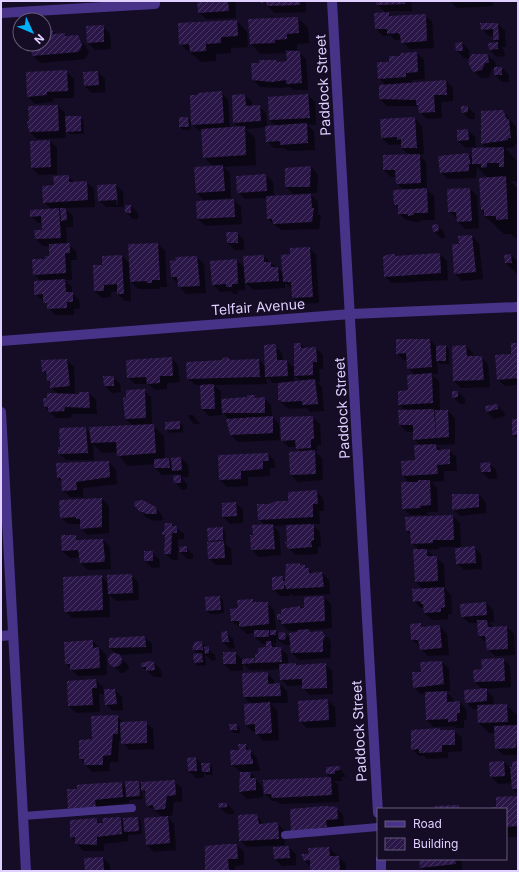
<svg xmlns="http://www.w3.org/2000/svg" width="519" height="872" viewBox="0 0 519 872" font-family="Inter,sans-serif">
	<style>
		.shadow { fill: #0007; fill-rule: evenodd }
		.building { fill: url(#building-hatch) }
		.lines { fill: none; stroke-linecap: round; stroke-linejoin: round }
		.lane { stroke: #473388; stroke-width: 8 }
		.street { stroke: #473388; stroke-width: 10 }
		.labels { text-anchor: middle; stroke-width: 3; stroke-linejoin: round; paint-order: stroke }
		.street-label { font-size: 14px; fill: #dfd0ff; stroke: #150c25 }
	</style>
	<defs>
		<pattern id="building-hatch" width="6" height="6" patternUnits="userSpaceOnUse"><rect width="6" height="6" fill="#2a1747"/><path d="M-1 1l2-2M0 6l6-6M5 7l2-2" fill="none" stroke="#483863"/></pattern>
	</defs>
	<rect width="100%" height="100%" fill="#150c25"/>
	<g class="shadow">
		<path d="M198,1h37l1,17 -30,1 -7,-7z"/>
		<path d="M262,1h44v11l-31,1z"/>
		<path d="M377,1h34l1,10h-25l5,6 33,-2 7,7 2,26 -25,1 -7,-9h-7l-5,-5 -7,1 -7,-7 10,-16 -9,-9z"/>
		<path d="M450,1h43v5l-36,2z"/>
		<path d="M298,18l10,10 1,15 -12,1v6h-12v2h14l7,7 2,31h-14l-4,-3 -11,1 -19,-1 -7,-8 25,-16 10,-1 -1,-9 -26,1 -10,-10z"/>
		<path d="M237,21l10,11 1,15 -17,1v5l-15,1v7l-15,1 -21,-18z"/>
		<path d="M498,24l7,7 1,16h-5l3,3 1,6 -8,1 -7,-7 8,-7 -4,-3v-4h-5l-7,-7z"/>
		<path d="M103,26l7,8 1,15 -16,1 -7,-7z"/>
		<path d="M44,31h9l4,4 8,-1 3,3 9,-1 7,8 5,8 -4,7 -45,4 -14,-15 -1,-4h19z"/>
		<path d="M462,43l7,7v8h-5l-7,-7z"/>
		<path d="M402,53h15l7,7 1,19 -13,1v3l34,-2 7,7v13l-12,1 1,16 -15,1 -7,-7 -1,-6h-32l-7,-7 5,-14 -6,-7 11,-16 11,-5z"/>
		<path d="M488,55l7,7 1,6h6l7,7v7h-7l-7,-7v-6h-3l-3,8 -8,1 -7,-7z"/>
		<path d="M67,72l7,7v19h-21v4l-18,2 -7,-7z"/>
		<path d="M98,72l7,7v13l-13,1 -7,-7z"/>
		<path d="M221,92l7,7 2,29h9l-5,-6 11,-27 7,7v5l7,-1 7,7 1,14 9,-1 -6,-6 -1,-22 39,-3 7,7 1,23h-9l7,6 1,19 -27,1 -4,-3h-10l-7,-7 -1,-14 -20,2 9,9 1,27 -32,2 6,6 1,25 -27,2 -7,-7 16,-27 -9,-9 -2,-26h-3l-8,-8v7h-8l-3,-3 8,-9 4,4z"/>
		<path d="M58,106l7,7v4h15l3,3 1,14h-14l-5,-4 1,8 -29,1 -7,-7z"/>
		<path d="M468,107l7,7v5h-6l-7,-7z"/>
		<path d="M503,111l13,16 1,17h-2v3l-10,1 13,14v22l-3,-3h-5l8,8v48l-3,1 -4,-4h-7l-19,-18 -3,-6 6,-32 -11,-11 -1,11 -28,1 -7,-7 27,-18 5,5v-12l-7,1 -8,-7 10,-11 7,7 1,12 11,-1 -5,-4z"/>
		<path d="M415,118l7,8 2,28 -5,1 7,7 1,28 7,6 1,24h-15l1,2h-5l-10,-2 -7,-7v-4l-4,-4 9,-15 -7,-7v-6h-6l-7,-7 25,-15 -7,-7v-4l-13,1 -7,-7z"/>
		<path d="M50,141l7,7v26l-18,1 -7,-7z"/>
		<path d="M311,167l7,7 -1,19h-8l9,9v12l3,2 -2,13 -38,1 -13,-11 -1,-21 -22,1 -7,-7 -1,-15 29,-2 7,7 1,15 35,-2v-2l-16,1 -7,-7z"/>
		<path d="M68,176l7,7 12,-1 7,7 1,18 -30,1 8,8v11h-7l1,17 9,7 1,9h-6l1,20h-7l7,7v6l7,7 1,8 -6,1v6h-19l-11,-14 -9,-7 6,-13 -7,-7 16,-17v-11h-7l-7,-7 -1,-8h8l-1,-8h-4l-7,-7 21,-6 -8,-8 11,-16z"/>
		<path d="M116,185l7,7 1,15h-18l-7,-7zM116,191h2v14h-2z"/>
		<path d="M470,189l7,7 2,32 -14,1 -7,-7v-3l-9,-7 -1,-22z"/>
		<path d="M234,200l7,7 1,17 -37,2 -7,-7 -1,-17z"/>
		<path d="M131,206l7,7v6h-5l-7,-7z"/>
		<path d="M437,225l7,7 1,6h-4l-7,-7z"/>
		<path d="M237,233l7,7v10h-9l-7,-7z"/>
		<path d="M472,236l7,7 4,36 -21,2 -7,-7 5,-29z"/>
		<path d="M158,244l7,7 2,36h-8v2h-21l-8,-8 1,20h-6l-7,-7v-3l-7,1v5l-9,1 -7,-7 8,-25 19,-10 8,8z"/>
		<path d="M309,248l7,7 3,48 -19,1 -7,-7 -1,-9 -7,-5v5l-32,2 -8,-8v8l-7,1v3h-4l-3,-3 -11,1 -7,-8 24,-24 8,8 18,-12 20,17z"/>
		<path d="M440,254l7,7 1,19 -56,3 -7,-7 10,-21 1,2z"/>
		<path d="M511,255l7,7v13l-12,-12z"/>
		<path d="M197,257l7,7 2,29 -20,1 -14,-17 5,-16z"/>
		<path d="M430,340l7,7 9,-1 3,4v14h-9l-3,-3 1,13h-7l8,7 1,30h8l7,7v26l-19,1 6,6 7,-1 7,7 1,14h-13v10l-13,1 6,6 1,24h-11v3h-17l-7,-7 7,-25 -7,-7 13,-15 5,-15 -7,-7v-7h-7l-7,-7 6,-14 -7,-7 10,-13 6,-16 -7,-7v-8h-4l-7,-7z"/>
		<path d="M301,344l5,5 10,-1 7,7v14h-4l1,13h-3l5,5 2,24 -14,1 -3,-4 -16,1 -5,-2 -7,-7v-17h-6l-6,-6v7l-53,1 7,7v8l27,-2 7,-2 2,2h7l7,7 1,11 7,8 1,16 -42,2 -7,-7 -2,-16 -7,-7v3l-13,1 -7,-7 -1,-24h-6l-7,-7 43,-17 28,-1 6,6 10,-20 7,7 1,8h4l8,8zM294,375l7,6 -7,1z"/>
		<path d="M518,344v45l-1,-4 -12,1 -7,-7z"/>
		<path d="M466,346l7,7v4h8l7,7 2,23 -29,1 -7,-7 -1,-34z"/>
		<path d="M171,358l7,7 2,17 -13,1v6l-12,1 -7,-6h-13l-7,-7z"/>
		<path d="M67,360l7,7 1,28 14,-2 7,7 1,14h-25l-1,4h-15l-11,-11 13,-13 -7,-7 -4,-11 -4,-5z"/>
		<path d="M113,377l7,7 1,8 -9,1 -7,-7z"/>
		<path d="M144,390l7,7 1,28 12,11 1,23h4l4,4 8,-5 7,7 1,12h-8l6,7v5l-5,1 -7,-8 5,-5 -3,-3 -15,1 -7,-7v-4l-27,2 -10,-11 -1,-3 -15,1 -9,-9 1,16h-28l-7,-7 26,-25 6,5 42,-7 -7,-7z"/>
		<path d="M458,392l7,7v5h-5l-7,-7z"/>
		<path d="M497,405l7,7 1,4 -11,3 -7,-7z"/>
		<path d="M187,415h6l7,9h-6z"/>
		<path d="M313,417l7,7 1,21h-4l-1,8 6,5 1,22 -25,2 -7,-7 11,-23 -5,-5h-8l-7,-7z"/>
		<path d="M518,420v19l-5,-4z"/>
		<path d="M179,422l4,4v6l-13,1 -4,-3v-7z"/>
		<path d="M268,454l7,7v7h-5v8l-22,1v9l-21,1 -7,-7 -1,-24z"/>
		<path d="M109,462l7,8 1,14 -34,4v9h-13l-7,-7v-7l-5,-5 -1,-14z"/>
		<path d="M489,463l7,7 1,8 -8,1 -7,-7z"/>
		<path d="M316,491l7,7 1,13h-5l1,13h-8l8,8 1,15h-3v7l-22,1 -10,-10v-2h2l-1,-18 -14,1 6,6 2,23 -22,2 -7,-7 2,-14 11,-11 -6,-6 30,-17z"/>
		<path d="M479,495l7,7v11l-26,3 -7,-7z"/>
		<path d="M102,499l7,7v27l-21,2 -7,-7v-4h-13l-7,-7z"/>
		<path d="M236,503l7,7v13l-13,1 -7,-8z"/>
		<path d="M155,507l7,8 1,5 -8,1 -8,-3 -7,-7z"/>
		<path d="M453,516l7,7 1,25 13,-1 7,7 1,15 -18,1 -7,-7 -1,-16h-17v2l-13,1 18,14 1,25 6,6 1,19h-4v5l-16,1 -7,-7 -1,-5h-3l-7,-7 9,-12 -7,-7 3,-32 -7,-7v-7l-5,-5z"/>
		<path d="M171,524l13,10v5h-6v9l8,-1 7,8v4h-6l-9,-9v10h-6l-7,-7 1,-16 -3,-3z"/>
		<path d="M222,528l3,3 1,14 5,4 1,16h-16l-7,-7 3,-15 -3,-3z"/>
		<path d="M75,536l5,5 23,-1 7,7 1,22 -23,1 -7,-7 -1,-6 -10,1 -8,-7z"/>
		<path d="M152,552l7,7 1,8 -8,1 -7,-7z"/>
		<path d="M301,566h3l9,7h9l7,7 1,14 -36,2 -4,-3v3h-10l-7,-7 10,-12 3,4z"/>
		<path d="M131,575l7,7 1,18 -23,1 -7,-7 1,23 -38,1 -7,-7 36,-35 7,7z"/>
		<path d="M220,597l3,3 1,13 -14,1 -3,-3z"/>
		<path d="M324,597l7,7 1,24 -24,2 4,3 10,-1 7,7 2,5 -1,14 -31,2 -7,-7 -1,-8h-6l-9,-6v5h-3l15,11v10l37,-1 7,7 1,23 -23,1 -7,-7v-3l-15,1 -7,-7 -1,-10 -17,1 -2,-3v3h-11l-7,-7v7l-12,1 -7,-7v-11h11l8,7 11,-1 2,3 11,-14v-4h-5l-7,-7v-4l-8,1 -15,-13 7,-12 14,-9 3,3h11l7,7 2,21 2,3h7l6,5 8,-6v-3l-10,1 -11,-11 22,-13 5,2z"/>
		<path d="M486,603l7,7 1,12h-5l5,6 13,-1 7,7 1,21 -20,1 -7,-7 -1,-6 -8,-7 -1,-13h-9l-7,-7z"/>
		<path d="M420,624l4,4 16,-2 7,8 2,21 -21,1 -7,-7 -1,-3 -8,-6z"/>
		<path d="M226,632l7,7 2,9 -5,1 -7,-7z"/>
		<path d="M145,637l7,7v9l-35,2 11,10 1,3 -5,5h-3l-12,-12 4,-7h3l-6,-6z"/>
		<path d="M93,641l13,14 1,20 -29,1 -12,-12z"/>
		<path d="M202,643l13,12 1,5 -4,1 -4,-4 -3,-1 1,9 -8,1 -3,-3 3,-9 -5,-5z"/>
		<path d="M503,659l7,7 1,21 -26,2 8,8 1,8h12l11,10 1,40h-15l-7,-7v-15h-7l-10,-10 -1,-14h-5l-7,-7 17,-12 -8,-8 8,-12z"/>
		<path d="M442,662l7,7 1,22h-4l7,8 1,3h5l7,7 1,11h-3v8h-8l-2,-2 -20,1 -7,-7 -1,-26h-5l-7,-7 8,-14z"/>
		<path d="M154,663l7,7 1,7h-8l-12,-10z"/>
		<path d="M267,673l7,7 1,4h5l7,7 1,12h-18l7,7 2,30 -16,1 -7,-9h-3l-7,-7 5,-21 -7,-7 -1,-23z"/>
		<path d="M96,680l7,7v4l12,-1 7,7 1,13 -10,1 -7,-7 -1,-10h-6l1,18 -24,1 -7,-7z"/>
		<path d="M328,700l7,7 1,20 -29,1 -7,-7z"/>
		<path d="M117,716l7,7 22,-1 7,7 1,20 -25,1 -7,-9h-3l-1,21h-8l-1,9 -17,1 -12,-14 13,-18z"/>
		<path d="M236,725l4,3v5h-6l-3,-3z"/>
		<path d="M454,731l8,7v13l-14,1v6l-21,1 -3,-3h-5l-7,-7z"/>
		<path d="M245,745l12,13 3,13h-11l13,15 1,11 -16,2 -7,-7 1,-20 -9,-7 8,-14z"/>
		<path d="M196,758l6,6h7l3,3 1,8h-7l-2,-3v6h-8l-7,-7z"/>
		<path d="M504,762l6,6h3l5,-6v32l-5,-5 -1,-6 -14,1 -7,-7 -1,-14z"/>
		<path d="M339,767l7,10h-5l1,4h-8l4,4 1,17 -59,2 -4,-3h-4l-7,-7 -1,-13 67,-3 -4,-4z"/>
		<path d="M174,781l8,7v14h-8l-2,14h-5l7,8 2,26 -22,2 -7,-7 16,-28 -16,-12v-10l-5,-5 1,9 -14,1v3l-27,3v9l-26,1 -7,-7 9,-19 44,-7 4,4 12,-5 4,3z"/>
		<path d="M518,797v40h-12v-28h-14z"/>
		<path d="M227,804l7,7v3h-7l-8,-7z"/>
		<path d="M336,808l7,7 1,11 -11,1v7l-34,4 -7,-7z"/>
		<path d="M256,815l8,9 13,-1 7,7 1,15 -38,2 -7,-7z"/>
		<path d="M121,818l3,4 13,-4 4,3 1,13 -14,1v6l-24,3v7h-21l-12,-14 25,-18 5,5z"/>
		<path d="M237,845l7,7v13l-9,1v5h-29z"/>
		<path d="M289,847l7,7v11l-14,1 -7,-7z"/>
		<path d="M329,848l17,16v7h-35v-4l-7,-7 6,-5z"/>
		<path d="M103,858l7,7v6h-24z"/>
		<path d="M420,859h39l3,3v8l-38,1 -3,-4z"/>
	</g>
	<g class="building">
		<path d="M197,1h31l1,10 -31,2z"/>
		<path d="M261,1h39v4l-33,1 -1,-4 -5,1z"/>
		<path d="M376,1h29v3l-26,1h-3z"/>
		<path d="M389,12v4l37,-2 1,27 -26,2 -1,-8 -2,-2 -11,1v-5h-12l-1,-16z"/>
		<path d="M298,17l1,16 -12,1v5l-12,1v3l-25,1 -2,-25z"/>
		<path d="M237,20l1,16 -17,1v6l-15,1v7l-16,1 -1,-8 -10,1 -1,-22z"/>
		<path d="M480,23h18l1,17h-6v-11l-12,1z"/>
		<path d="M104,25v17l-17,1 -1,-17z"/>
		<path d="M44,30h9v4l12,-1v3l13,-1 4,9 -1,4 -3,4 -46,4 -1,-8h-6l-1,-4h20z"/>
		<path d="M462,42l1,9h-7l-1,-8z"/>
		<path d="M498,42v7l-9,1 -1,-7z"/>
		<path d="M286,51h14l2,32 -16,1v-4l-14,2 -20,-2 -1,-17h8v-3h17l1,2 10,-1z"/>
		<path d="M417,52l1,20 -12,1v4l-28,2 -1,-17h12v-6h11l1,-3z"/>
		<path d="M472,54h16l1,9h-4l-3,7 -9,2 -5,-10z"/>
		<rect x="494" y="67" width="8" height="8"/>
		<path d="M67,70l1,21 -21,1v3l-20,2 -1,-25z"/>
		<path d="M98,71l1,14 -15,1 -1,-14z"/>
		<path d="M446,80l1,15h-13l1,17 -16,1 -1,-8h-2v-5l-37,-1v-14z"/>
		<path d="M222,91l2,32 -33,2 -1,-30h8v-2z"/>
		<path d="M245,94l1,12 14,-1 1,16 -28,2 -1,-28z"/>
		<path d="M308,94l2,24 -41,2 -1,-23z"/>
		<path d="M58,105l1,26 -30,1 -2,-10 2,-1 -1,-15z"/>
		<path d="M461,106h7v6l-7,1z"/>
		<path d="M503,110l4,9h2l2,19h-3v2l-27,4v-33z"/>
		<path d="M65,116h16v15l-15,1z"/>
		<path d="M179,117h9l1,10h-10z"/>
		<path d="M415,117l2,31h-16v-9l-4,1v-3l-16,1 -1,-19z"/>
		<path d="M307,123l1,20 -28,2v-4l-14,1 -1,-16z"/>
		<path d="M245,126l1,29 -43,3 -2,-29z"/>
		<path d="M468,129l1,11 -12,1v-11z"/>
		<path d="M50,140l1,27 -20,1 -1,-27z"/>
		<path d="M504,147v20h-5v-4h-12v4l-6,1v-4h-9v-16z"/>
		<path d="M468,153l3,11h-2v7l-29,2 -2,-17z"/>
		<path d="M420,154l1,29 -25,1 -1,-14h-12v-15z"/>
		<path d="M223,165l2,26 -29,2 -2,-26z"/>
		<path d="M311,166l-1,21h-25v-19z"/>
		<path d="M266,174l1,17 -30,2 -1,-17z"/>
		<path d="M69,175v7l18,-1 1,19 -45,3 -1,-17 12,-1 -1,-9z"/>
		<path d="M506,176l2,43 -12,1v-4h-12v-6h-3l-2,-32z"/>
		<path d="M116,184l1,16 -19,1 -1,-16z"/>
		<path d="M427,188l1,25h-14v2l-6,1v-2h-10v-9h-4l-1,-15z"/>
		<path d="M470,188l2,33 -15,1 -1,-10h-8l-1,-23z"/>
		<path d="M311,194l1,14h2l-2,14 -39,2 -1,-5h-5l-1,-23z"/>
		<path d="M234,199l1,18 -38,2 -1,-18z"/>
		<rect x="125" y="205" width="6" height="8"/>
		<path d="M59,208l2,30 -26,1 -1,-9h8l-1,-14 -11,1v-7z"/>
		<path d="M60,208h6l1,12 -6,1z"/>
		<path d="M438,224l1,7 -6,1 -1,-7z"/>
		<path d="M226,232h12v11h-11z"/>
		<path d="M472,235l4,37 -22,2 -2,-30h7l-1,-8z"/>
		<path d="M70,243v10h-5l1,20 -33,2 -1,-16h13v-3h4v-12z"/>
		<path d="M158,243l2,37h-8v3h-5l-1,-2 -16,1 -2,-38z"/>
		<path d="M310,247l3,50 -21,1 -1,-16h-8l-2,-27 9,-1v-6z"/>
		<path d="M440,253l1,20 -57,4 -1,-21 8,-2h4v2z"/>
		<path d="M511,254l1,9h-7l-1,-8z"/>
		<path d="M122,255l2,39h-7v-10l-13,1v6h-10l-1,-26h9v-9z"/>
		<path d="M264,255v7h7v5h7l1,14 -34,2 -2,-27z"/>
		<path d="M197,256l3,30 -22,1 -1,-10h-6l-1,-16 6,-1 -1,-3z"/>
		<path d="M237,259l1,25h-6v3h-6v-3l-14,1 -2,-24z"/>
		<path d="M65,279l1,13h7v10h-6v6l-20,1v-6h-4v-9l-9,1v-14z"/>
		<path d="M396,339h34l2,28 -25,2 -1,-16 -10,1z"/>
		<path d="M294,343h7v5l15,-1 1,15h-4v13l-19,1z"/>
		<path d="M511,343h7v35l-21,2 -2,-25 16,-1z"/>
		<path d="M276,344l1,16h10l1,16 -23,1 -1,-32z"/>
		<path d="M446,345v16h-10v-15z"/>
		<path d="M466,345l1,11h15l2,24 -31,1 -1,-35z"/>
		<path d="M172,357l1,19h-13v7l-13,1 -1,-7 -19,1 -1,-18z"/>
		<path d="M228,357l2,3 29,-1 1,18 -73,2 -1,-17 36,-2 1,-2z"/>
		<path d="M67,359l3,27 -20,2v-7h-3l-1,-10 -4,1 -1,-12z"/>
		<path d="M432,373l1,30 -35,2v-14l10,-1 -1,-15z"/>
		<path d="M103,376h11v10h-10z"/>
		<path d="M315,379l3,25 -16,1v-4l-19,1 -5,-2v-17z"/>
		<path d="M214,384l1,25h-14l-1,-24z"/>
		<path d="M145,389l1,29 -21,1 -2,-21 3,-1v-7z"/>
		<path d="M452,391h6v6l-6,1z"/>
		<path d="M79,392h10l1,16 -25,-1 -1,4 -16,1v-5h-4l-1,-9h4v-5l32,1z"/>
		<path d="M247,395h8v3l10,-1v16h-43l-1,-14 26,-2z"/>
		<path d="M498,404v5l-12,3 -1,-6z"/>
		<path d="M434,409l2,29 -23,2v-15h-14l-1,-15z"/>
		<path d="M435,410h13l1,27 -13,1z"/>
		<path d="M273,416v17l-43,2 -4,-16z"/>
		<path d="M313,416l1,23h-3v9l-15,1 -1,-9 -14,1 -1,-24z"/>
		<rect x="512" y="419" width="6" height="16"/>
		<path d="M180,421v8l-15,1v-8z"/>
		<path d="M154,424l2,29 -39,3 -1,-14 -25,1 -2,-16z"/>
		<path d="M86,427l2,26 -30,1v-7h2l-1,-19z"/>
		<path d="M436,444l1,6 13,-1v15l-13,1 1,9 -36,2 -1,-15 14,-1 -1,-15z"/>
		<path d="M315,450l1,24 -26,1 -1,-23z"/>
		<path d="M268,453l1,8h-6v8l-22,2v8l-22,1 -1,-25z"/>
		<path d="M181,457l1,13 -10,1 -1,-13z"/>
		<path d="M169,458l1,10h-16v-9z"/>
		<path d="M109,461l1,16 -34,5 1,8 -15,1 -1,-13h-4l-1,-15z"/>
		<path d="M490,462l1,10h-10l-1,-9z"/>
		<path d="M181,475v8h-7l-1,-7z"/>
		<path d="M418,480h12l1,25 -11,1 1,2 -19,1 -1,-27h17z"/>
		<path d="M317,490l1,14h-5v13l-55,3 -1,-16h12l7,-3h12v-9z"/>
		<path d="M452,494h27v13l-27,3z"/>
		<path d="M102,498v29l-22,2v-10h-4v-2l-16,1 -1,-18z"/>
		<path d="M143,500l13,7 1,7h-10l-8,-3 -5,-6 1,-4z"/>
		<path d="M236,502l1,14 -15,1v-14z"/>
		<path d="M453,515l1,25h-21v3l-22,1 -1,-13h-4l-1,-14z"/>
		<path d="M165,523h7v3h5v7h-5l-1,21h-7l1,-19h-3v-3h2z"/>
		<path d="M273,524l2,25 -24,1 -1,-15h3l-1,-10z"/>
		<path d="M314,524v16l-3,1 1,6 -24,2 -3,-7h2l-1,-17z"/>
		<path d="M223,527v13l-15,1 -1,-13z"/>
		<path d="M61,535h15v5l27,-1 2,20 -1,3 -24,1 -2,-13 -16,1z"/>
		<path d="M224,541l1,17 -17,1 -1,-17z"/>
		<path d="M187,546v6h-8v-5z"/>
		<path d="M475,546l1,17 -20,1 -1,-16z"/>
		<path d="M413,549h14v7h10l1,25 -23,1z"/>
		<rect x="144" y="551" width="9" height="10"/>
		<path d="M300,563v2h5v3h4v5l13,-1 2,15 -38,2 -1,-4h-1v4l-12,1v-13l11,-1v5h2l1,-17z"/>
		<path d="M132,574l1,19 -25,1 -1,-19z"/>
		<path d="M102,575l1,35 -39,2 -1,-35z"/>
		<path d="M444,587l1,20 -4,1v4l-17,1 -1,-9h-2l-1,-3 -7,1 -1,-13z"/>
		<path d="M220,596l1,14 -15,1 -1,-14z"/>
		<path d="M324,596l1,25 -44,3v-4h-4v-6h4v-5l19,-3v2h4v-11z"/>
		<path d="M253,599v3h15l1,22 -30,3v-6h-8l-1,-12 8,-1 -1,-8z"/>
		<path d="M486,602l1,13 -26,2 -1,-13z"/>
		<path d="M477,620h10l1,7 19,-1 1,23 -21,1 -2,-14h-7z"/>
		<path d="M421,623v4l19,-2 2,23 -22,2 -2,-10h-7l-1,-16z"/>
		<path d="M309,629l1,3 12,-1 3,5 -2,5v11l-32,1 -2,-20 9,-1v-2z"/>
		<rect x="254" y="630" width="15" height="7"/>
		<rect x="270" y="630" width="6" height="5"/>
		<path d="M227,631l2,11h-7l-1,-10z"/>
		<circle cx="282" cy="636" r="4"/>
		<path d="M145,636l1,11 -37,1v-10z"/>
		<path d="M93,640v8l6,-1 1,21 -30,2v-6h-5l-1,-22z"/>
		<path d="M202,641l1,9h-11l2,-8z"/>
		<path d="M266,641h5l1,6h9l1,15 -27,1v-9h3v-6l8,-1z"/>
		<path d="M209,646v7l-4,1 -1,-7z"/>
		<rect x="223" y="652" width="13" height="12"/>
		<path d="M202,653l1,9 -9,1 -1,-9z"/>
		<circle cx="115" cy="660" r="7"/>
		<path d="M254,658l1,5 -13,1v-5z"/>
		<path d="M504,658l1,23 -31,1 -1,-12 9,-1 -1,-10z"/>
		<path d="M150,661l4,1 1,8 -9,1v-4h-5v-4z"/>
		<path d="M442,661l2,23 -31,4 -1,-16h9l-1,-10z"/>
		<path d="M296,663v2l30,-2 1,25 -25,1v-10l-22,1 -1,-16z"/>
		<path d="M268,672v12l12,-1 1,13 -38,1 -1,-24z"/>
		<path d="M96,679l1,9h-5l1,17 -25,1 -1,-25z"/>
		<path d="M487,688v13l-22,2 -1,-13z"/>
		<path d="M104,689h11l2,15 -12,1z"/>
		<path d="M447,691v11l13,-1v12h-3v8l-9,1v-3l-22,1 -1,-28z"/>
		<path d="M328,699l1,21 -30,2 -1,-21z"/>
		<path d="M270,702l2,31 -17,1v-10l-10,1 -1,-21z"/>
		<path d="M507,704l1,18 -30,1 -1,-18z"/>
		<path d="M118,715v19h-5l-2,21 -8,1v9h-19v-6h-5v-19l13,-1 -1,-23z"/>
		<path d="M147,721v22l-26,1 -1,-22z"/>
		<path d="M229,724h8v6h-7z"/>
		<path d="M518,725l-2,23 -21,1 -1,-23z"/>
		<path d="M440,728v2h15v15h-13v7l-23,1v-4l-8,1v-20z"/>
		<path d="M238,744h8v6l5,-1v10h2v5l-22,1 -1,-15h9z"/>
		<path d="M196,757l1,14h-9l-1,-13z"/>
		<path d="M504,761l1,15 -15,1 -1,-15z"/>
		<path d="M518,761v28h-6l-2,-22h2v-5z"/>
		<path d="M201,763h9v9h-8z"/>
		<path d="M340,766v4l-5,1v3h-9v-7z"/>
		<path d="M240,772h11l-1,6h6v12l-17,2z"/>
		<path d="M331,777l1,18 -60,3 -1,-4h-7l-1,-14z"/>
		<path d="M175,780l1,15 -9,1 -2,13 -11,1 -1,-5 -7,1 -1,-16 -4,1v-9z"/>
		<path d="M125,781h14l1,15 -14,1z"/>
		<path d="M122,782l1,15 -28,3 1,8 -28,2 -1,-21h10v-4l9,-1z"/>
		<path d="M518,796v30l-12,1v-18h-15v-2h5v-10z"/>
		<path d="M218,803h9v4l-8,1z"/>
		<path d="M459,805v4h-24v-3z"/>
		<path d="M325,806l12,1 1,12 -12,1 1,7 -36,5 -1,-23z"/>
		<path d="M257,814l2,10 19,-2 1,17 -40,2 -1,-26z"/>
		<path d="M168,816l2,27 -24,2 -2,-27z"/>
		<path d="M121,817l1,17 -25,3v8l-22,-1v-7l-5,1v-18l27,-2v5h6l-1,-5z"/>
		<path d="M138,817l1,14 -15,1 -1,-14z"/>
		<path d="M228,844h9l1,15h-10l1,12h-24v-25z"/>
		<path d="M289,846l1,12 -16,1 -1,-12z"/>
		<path d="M329,847l1,9h9l1,15h-30v-11l-6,1 -3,-7h8l-1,-6z"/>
		<path d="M103,857l1,14h-19l-1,-13z"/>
		<path d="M419,859h36l1,5 -36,4z"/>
	</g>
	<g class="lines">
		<g class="lane">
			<path d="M23,816l109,-8"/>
			<path d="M285,835l93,-8"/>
		</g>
		<g class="street">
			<path d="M332,1l46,812"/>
			<path d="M1,13l154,-9v-3"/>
			<path d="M1,341l350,-27 167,-7"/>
			<path d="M1,412l25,459"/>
			<path d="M1,636l12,-1"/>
			<path d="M381,859v12"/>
		</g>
	</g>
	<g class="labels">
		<g class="street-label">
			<text transform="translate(323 85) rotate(-93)" y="5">Paddock Street</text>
			<text transform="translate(258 307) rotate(-4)" y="5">Telfair Avenue</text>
			<text transform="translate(342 408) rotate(-93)" y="5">Paddock Street</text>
			<text transform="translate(359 731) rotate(-93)" y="5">Paddock Street</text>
		</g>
	</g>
	<rect width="519" height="872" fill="none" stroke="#dfd0ff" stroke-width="4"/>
	<rect x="377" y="808" width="130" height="52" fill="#150c25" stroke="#665a7c"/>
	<rect x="385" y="821" width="20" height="6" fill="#473388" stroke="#665a7c"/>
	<text x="413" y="828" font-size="12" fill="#dfd0ff">Road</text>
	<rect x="385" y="838" width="20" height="12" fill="url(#building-hatch)" stroke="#665a7c"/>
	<text x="413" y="848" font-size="12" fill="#dfd0ff">Building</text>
	<g transform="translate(32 32) rotate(134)"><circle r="19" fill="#150c25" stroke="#665a7c"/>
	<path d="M0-3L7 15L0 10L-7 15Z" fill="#00b1fb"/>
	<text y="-6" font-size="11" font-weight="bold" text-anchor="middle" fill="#dfd0ff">N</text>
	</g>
</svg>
